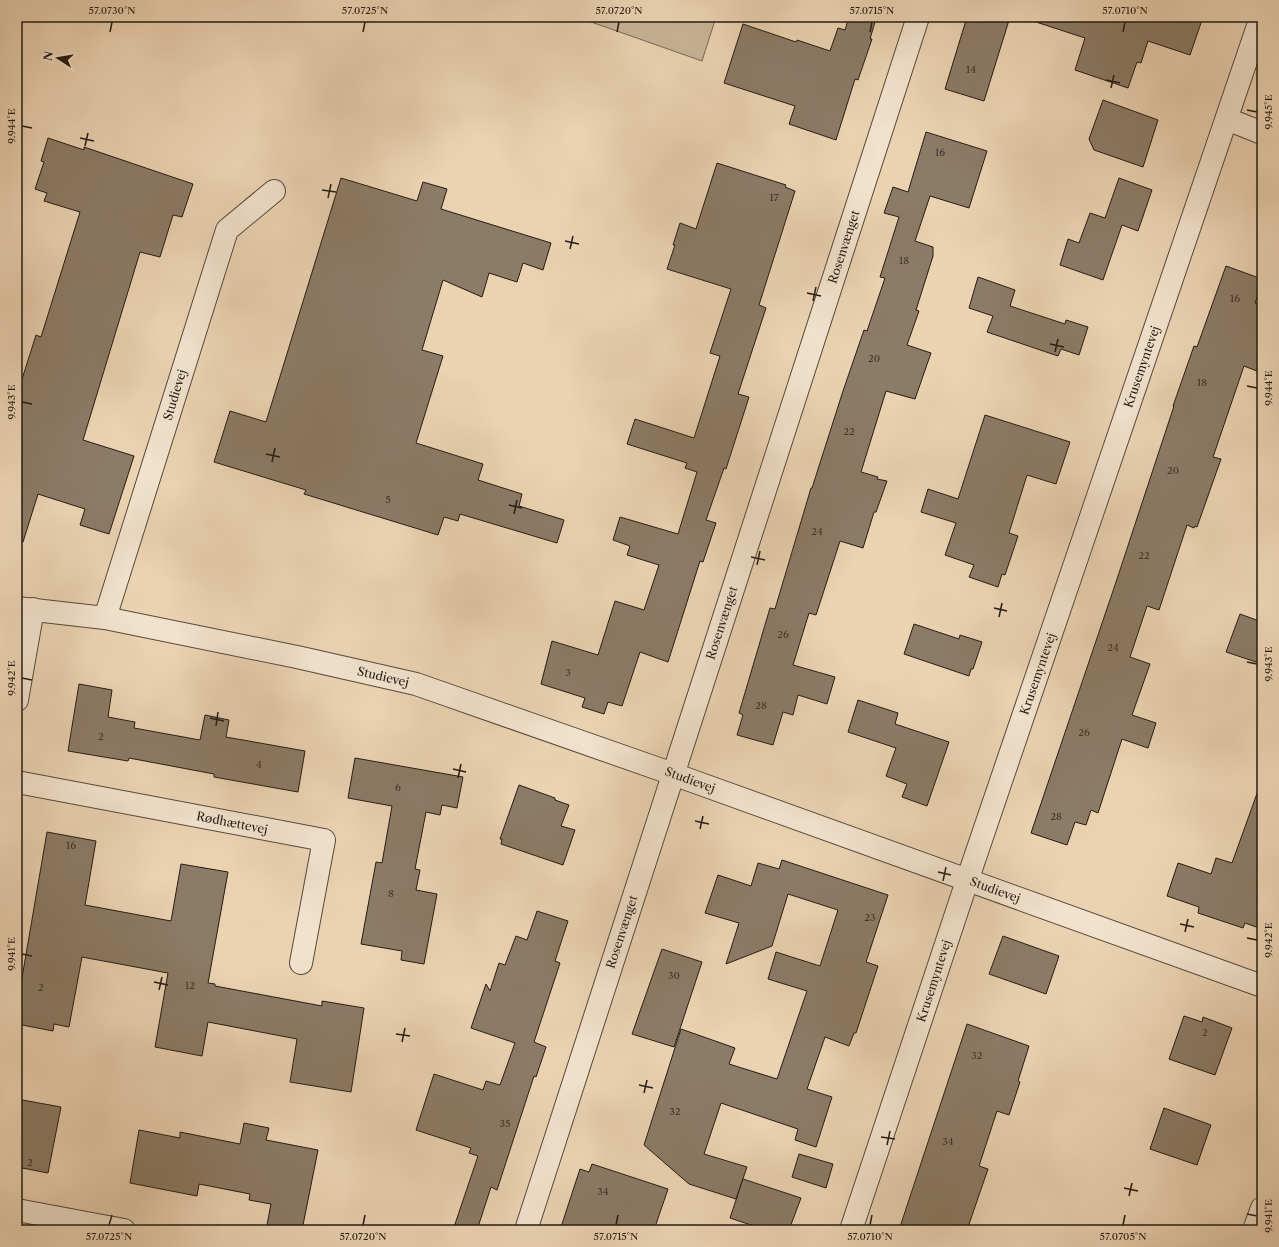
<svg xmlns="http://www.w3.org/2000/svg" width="1279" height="1247" viewBox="0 0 1279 1247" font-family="'Libre Caslon Text',serif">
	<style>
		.green { fill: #c9b497; stroke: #776856 }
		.building { fill: #8c7b67; stroke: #251b15 }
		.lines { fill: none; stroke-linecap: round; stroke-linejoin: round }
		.minor-casing { stroke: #56493c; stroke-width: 24 }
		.tertiary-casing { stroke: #56493c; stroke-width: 24 }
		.minor { stroke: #f2e2cd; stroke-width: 22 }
		.tertiary { stroke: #f2e2cd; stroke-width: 22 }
		.ticks { fill: none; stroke: #251b15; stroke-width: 1.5 }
		.labels { text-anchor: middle; stroke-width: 3; stroke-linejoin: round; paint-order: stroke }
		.number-label { font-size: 10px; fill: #3f332a }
		.street-label { font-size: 12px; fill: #251b15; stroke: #f2e2cd }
		.neatline { fill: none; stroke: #251b15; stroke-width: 1.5 }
		.ticks-label { font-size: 10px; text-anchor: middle; fill: #251b15 }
	</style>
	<rect width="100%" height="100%" fill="#ebd3b2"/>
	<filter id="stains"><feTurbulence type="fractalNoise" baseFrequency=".005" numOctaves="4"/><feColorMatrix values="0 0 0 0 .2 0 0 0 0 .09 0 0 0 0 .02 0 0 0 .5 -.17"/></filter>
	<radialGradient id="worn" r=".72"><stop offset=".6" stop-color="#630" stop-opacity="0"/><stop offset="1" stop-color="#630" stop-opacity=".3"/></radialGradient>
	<path class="green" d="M577,17h139l-14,44z"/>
	<g class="building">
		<path d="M849,17h10l16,5 -5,17h2l-14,41 -3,-1 -19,61 -47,-16 6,-18 -71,-23 19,-59 53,18 1,-2 33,11 8,-23 7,2z"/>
		<path d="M967,17h43l-26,84 -39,-12z"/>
		<path d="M1037,17h166l-13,38 -42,-14 -7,22 -4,-1 -9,26 -53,-18 10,-32 -49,-16z"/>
		<path d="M1103,100l55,20 -15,47 -49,-17 -5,-11z"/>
		<path d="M926,132l61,19 -18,57 -39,-12 -15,45 18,6v9l-17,54 3,1 -12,34 24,8 -16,46 -29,-8 -25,81 17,5 -1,2 10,2 -11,31h-2l-11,36 -23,-7 -24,74 -7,-2 -16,52 42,12 -8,27 -29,-9 -5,20 -10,-3 -10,33 -36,-10 6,-20 -4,-2 31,-105 5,1 36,-121h1l31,-97 21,-61 3,1 18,-53 -5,-1 19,-60 -15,-4 9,-26 15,5z"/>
		<path d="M48,138l36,12v-3l109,37 -11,33 -9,-2 -13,42 -20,-5 -57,188 51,16 -25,78 -29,-9 5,-16 -47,-15 -15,48 -6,-1v-146l19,-60 5,2 39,-125 -36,-11 3,-8 -12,-4 9,-27 -3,-1z"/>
		<path d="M717,163l69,22 -1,2 10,4 -36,114 7,3 -28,86 11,3 -23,72 -2,-1 -18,52 10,3 -13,39 -3,-1 -32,101 -28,-10 -18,54 -14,-4 -4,12 -22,-7 3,-9 -44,-14 11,-43 46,14 17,-54 29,9 15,-45 -32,-10 3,-9 -17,-6 7,-23 58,17 19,-62 -12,-4 2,-5 -60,-19 8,-25 59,19 26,-82 -10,-3 21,-64 -64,-20 8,-24h-2l7,-22 16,6z"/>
		<path d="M341,178l76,23 6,-19 24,7 -6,20 110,34 -8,27 -20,-7 -6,19 -28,-9 -7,24 -39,-17 -21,70 21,6 -27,87 67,21 -5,16 44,14 -3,12 45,14 -7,23 -97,-29 -2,7 -14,-4 -6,18 -134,-41 2,-4 -92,-28 16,-51 36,11z"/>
		<path d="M1119,178l33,12 -14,41 -16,-6 -19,55 -43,-15 8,-26 11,4 11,-30 15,5z"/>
		<path d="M1226,266l36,13v4l-7,20 7,2v68l-18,-7 -31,91 8,2 -24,68 -2,-1 -1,2 -7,-3 -28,85 -12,-4 -17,51 20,7 -18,51 24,8 -8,25 -26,-9 -24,74 -7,-3 -5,15 -11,-3 -8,23 -36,-12 86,-254 57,-173h-1l21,-60 3,1z"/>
		<path d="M978,277l37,13 -5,16 55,18 1,-4 22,7 -9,28 -18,-6 -3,7 -71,-24 6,-16 -24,-8z"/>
		<path d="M985,415l85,27 -14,42 -29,-9 -18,58 9,3 -13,39 -3,-1 -4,13 -29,-10 5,-12 -29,-10 11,-32 -35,-11 7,-23 30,10z"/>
		<path d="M1240,614l22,8v42l-36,-12z"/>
		<path d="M914,624l45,15 1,-4 22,7 -9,27h-2l-2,7 -65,-22z"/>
		<path d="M79,684l33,6 -4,27 27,5 -1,6 66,12 5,-25 24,5 -3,17 79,14 -7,41 -84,-15v-3l-85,-16 -1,3 -60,-10z"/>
		<path d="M858,700l40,13 -3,11 54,18 -22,64 -25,-9 5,-13 -21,-8 10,-28 -48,-16z"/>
		<path d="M355,758l108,19 -6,31 -15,-3 -2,10 -14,-3 -11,57 5,1 -4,20 21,4 -13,70 -23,-4 1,-9 -41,-7 15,-82 6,1 10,-57 -44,-8z"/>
		<path d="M519,785l36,13v2l14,5 -8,21 14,4 -12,35 -62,-21 1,-5h-2z"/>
		<path d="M1259,788l3,1v140l-17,-6 -2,5 -45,-15 1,-6 -32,-11 11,-33 33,11 5,-16 16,5z"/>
		<path d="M47,832l49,9 -11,64 86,16 10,-57 47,8 -20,111 7,1v2l107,20v-5l42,7 -13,84 -61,-10 7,-43 -89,-17 -6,34 -47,-9 13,-74 -86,-16 -13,70 -15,-3 -1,7 -36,-7v-17z"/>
		<path d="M782,860l106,35 -22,67 12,4 -22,67h-2l-5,13 -24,-9 -18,52 25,8 -16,50 -21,-7 3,-11 -77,-26 -17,51 43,13 -11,32 -47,-15 -45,-39 37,-116 54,19 -6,16 48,15 30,-88 -39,-12 8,-27 44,14 18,-56 -50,-16 -16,52 -46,18 13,-41 -34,-10 13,-38 33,11 7,-23 21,6z"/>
		<path d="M537,911l31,10 -13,40 5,2 -26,79 12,5 -10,30 -2,-1 -37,114 -6,-3 -14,43h-24l25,-74 -9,-3 2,-5 -55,-18 18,-56 49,16 3,-9 14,4 15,-42 -44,-15 15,-44 4,7 9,-28 6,2 11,-29 11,4z"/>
		<path d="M1003,936l56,20 -13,38 -57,-20z"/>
		<path d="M662,949l40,13 -28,85 -42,-13z"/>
		<path d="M1184,1016l18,6 1,-5 29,11 -17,47 -46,-16z"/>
		<path d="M967,1024l62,22 -11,35 2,1 -11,33 -12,-4 -18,55 9,3 -21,61h-68z"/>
		<path d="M17,1099l44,8 -13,66 -31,-6z"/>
		<path d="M1164,1108l47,17 -14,40 -47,-16z"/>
		<path d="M244,1123l25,5 -3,12 52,10 -16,80h-36l5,-26 -22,-4 1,-6 -51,-10 -2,12 -67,-13 9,-53 41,8v-6l60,12z"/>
		<path d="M799,1154l34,10 -7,24 -34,-11z"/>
		<path d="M592,1164l76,25 -14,41h-94l20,-61 9,3z"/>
		<path d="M743,1179l58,19 -12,32h-23l-36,-12z"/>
	</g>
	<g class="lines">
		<g class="minor-casing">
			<g id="minor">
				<path d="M1227,119l35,14"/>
				<path d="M17,608l88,10 192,39 119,27 257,90 589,212"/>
				<path d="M105,618l122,-388 47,-39"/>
				<path d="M17,700l16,-91"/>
				<path d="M17,782l307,58 -23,123"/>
				<path d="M17,1210l107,20"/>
				<path d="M526,1230l392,-1213"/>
				<path d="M851,1230l116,-349 294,-864"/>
			</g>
		</g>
		<g class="tertiary-casing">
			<path id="tertiary" d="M1254,1230l8,-22"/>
		</g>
		<use href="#minor" class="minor"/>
		<use href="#tertiary" class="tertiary"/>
	</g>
	<path class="ticks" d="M110,32l2,-10M363,32l2,-10M617,32l2,-10M870,32l2,-10M1123,32l2,-10M1106,80l14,3M1111,88l3,-13M1247,110l10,2M22,126l10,2M80,138l14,3M85,146l3,-13M322,190l14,2M328,198l3,-14M565,241l14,3M570,249l3,-13M807,293l14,3M813,301l3,-14M1050,344l14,3M1055,352l3,-13M1247,386l10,2M22,402l10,2M266,454l14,3M272,462l3,-14M509,505l13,3M514,514l3,-14M751,557l14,3M757,565l3,-14M994,608l13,3M999,617l3,-14M1247,662l10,2M22,678l10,2M210,718l14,3M216,726l2,-14M453,769l13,3M458,778l3,-14M695,821l14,3M700,829l3,-13M938,872l13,3M943,881l3,-14M1180,924l14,3M1185,932l3,-13M1247,938l10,2M22,954l10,2M154,982l14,3M159,990l3,-13M396,1034l14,2M402,1042l3,-14M639,1085l14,3M644,1093l3,-13M881,1137l14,2M887,1145l3,-14M1124,1188l14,3M1129,1196l3,-13M1247,1214l10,2M109,1225l3,-10M363,1225l2,-10M616,1225l2,-10M870,1225l2,-10M1123,1225l2,-10"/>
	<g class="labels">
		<g class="number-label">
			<text x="971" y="73">14</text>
			<text x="940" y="156">16</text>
			<text x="774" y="201">17</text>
			<text x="904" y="264">18</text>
			<text x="1235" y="302">16</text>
			<text x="874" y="362">20</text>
			<text x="1202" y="386">18</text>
			<text x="849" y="435">22</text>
			<text x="1173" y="474">20</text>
			<text x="388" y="503">5</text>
			<text x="817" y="535">24</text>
			<text x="1144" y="559">22</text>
			<text x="783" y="638">26</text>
			<text x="1113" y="651">24</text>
			<text x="568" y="676">3</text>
			<text x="761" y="709">28</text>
			<text x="1084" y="736">26</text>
			<text x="101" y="740">2</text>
			<text x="259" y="768">4</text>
			<text x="398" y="791">6</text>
			<text x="1056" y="820">28</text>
			<text x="71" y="849">16</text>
			<text x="391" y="897">8</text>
			<text x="870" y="921">23</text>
			<text x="674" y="979">30</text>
			<text x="190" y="989">12</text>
			<text x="41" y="991">2</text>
			<text x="1205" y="1036">2</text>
			<text x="977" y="1059">32</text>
			<text x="675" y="1115">32</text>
			<text x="505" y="1127">35</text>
			<text x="948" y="1145">34</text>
			<text x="30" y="1166">2</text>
			<text x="603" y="1195">34</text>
		</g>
		<g class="street-label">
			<text transform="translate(844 247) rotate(-72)" y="4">Rosenvænget</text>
			<text transform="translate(1142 367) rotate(-71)" y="4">Krusemyntevej</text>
			<text transform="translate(175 395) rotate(-73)" y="4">Studievej</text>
			<text transform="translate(722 623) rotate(-72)" y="4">Rosenvænget</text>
			<text transform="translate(1038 674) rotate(-71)" y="4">Krusemyntevej</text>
			<text transform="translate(383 677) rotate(13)" y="4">Studievej</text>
			<text transform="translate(690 780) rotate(20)" y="4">Studievej</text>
			<text transform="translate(232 823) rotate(11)" y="4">Rødhættevej</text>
			<text transform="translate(995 890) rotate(20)" y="4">Studievej</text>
			<text transform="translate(622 932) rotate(-72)" y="4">Rosenvænget</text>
			<text transform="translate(934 981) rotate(-72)" y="4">Krusemyntevej</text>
		</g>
	</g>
	<rect width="1279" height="1247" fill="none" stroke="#ebd3b2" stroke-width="44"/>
	<g transform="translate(58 58) rotate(282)" stroke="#f2e2cd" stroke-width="3" paint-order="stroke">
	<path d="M0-3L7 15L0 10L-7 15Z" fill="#251b15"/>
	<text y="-6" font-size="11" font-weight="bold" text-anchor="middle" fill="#251b15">N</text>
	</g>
	<rect x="22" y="22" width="1235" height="1203" class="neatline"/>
	<g class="ticks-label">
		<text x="112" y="14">57.0730°N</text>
		<text x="365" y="14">57.0725°N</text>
		<text x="619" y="14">57.0720°N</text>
		<text x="872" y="14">57.0715°N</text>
		<text x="1125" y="14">57.0710°N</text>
		<text transform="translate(1268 112) rotate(-90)" y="4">9.945°E</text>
		<text transform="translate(11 126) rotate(-90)" y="4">9.944°E</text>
		<text transform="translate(1268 388) rotate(-90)" y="4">9.944°E</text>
		<text transform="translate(11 402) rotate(-90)" y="4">9.943°E</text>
		<text transform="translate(1268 664) rotate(-90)" y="4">9.943°E</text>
		<text transform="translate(11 678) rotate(-90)" y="4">9.942°E</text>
		<text transform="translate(1268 940) rotate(-90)" y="4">9.942°E</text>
		<text transform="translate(11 954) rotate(-90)" y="4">9.941°E</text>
		<text transform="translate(1268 1216) rotate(-90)" y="4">9.941°E</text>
		<text x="109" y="1240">57.0725°N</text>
		<text x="363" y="1240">57.0720°N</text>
		<text x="616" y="1240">57.0715°N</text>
		<text x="870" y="1240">57.0710°N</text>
		<text x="1123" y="1240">57.0705°N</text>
	</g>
	<rect width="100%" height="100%" filter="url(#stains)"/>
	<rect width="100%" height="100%" fill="url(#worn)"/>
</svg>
